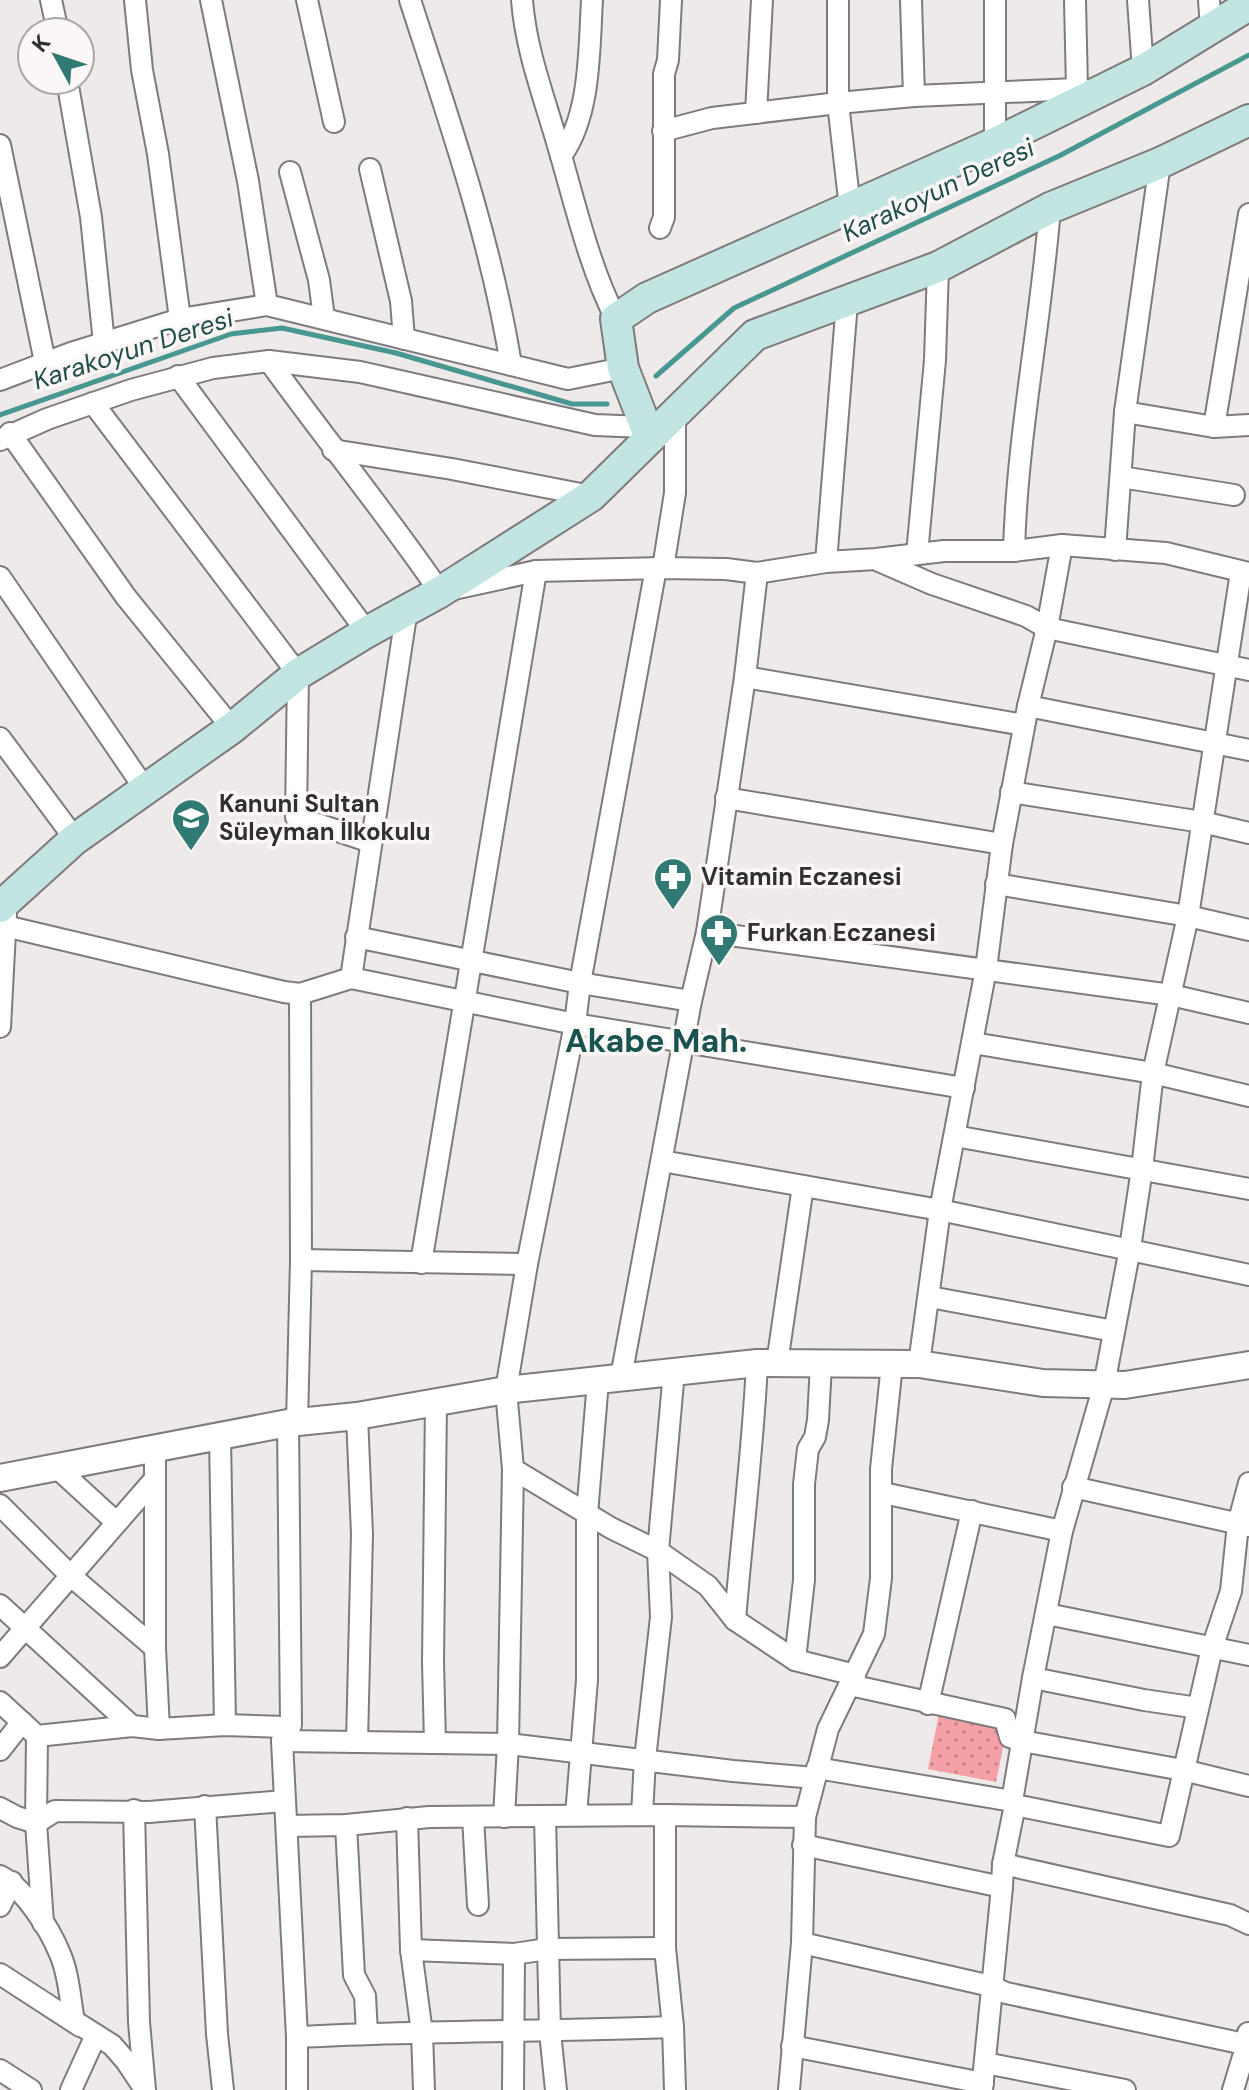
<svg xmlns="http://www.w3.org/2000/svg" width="1249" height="2090" viewBox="0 0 1249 2090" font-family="'DM Sans',sans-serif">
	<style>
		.park { fill: url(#park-dots) }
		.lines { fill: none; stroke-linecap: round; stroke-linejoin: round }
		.stream { stroke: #489790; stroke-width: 5 }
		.minor-casing { stroke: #7f7a7b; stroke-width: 24 }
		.tertiary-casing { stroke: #7f7a7b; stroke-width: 30 }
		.secondary-casing { stroke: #7f7a7b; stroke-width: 34 }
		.minor { stroke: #fff; stroke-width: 20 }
		.tertiary { stroke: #fff; stroke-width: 26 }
		.secondary { stroke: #c3e5e2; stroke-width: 30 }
		.labels { text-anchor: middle; stroke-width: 7; stroke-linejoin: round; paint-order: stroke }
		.poi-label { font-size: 24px; font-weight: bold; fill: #312f2f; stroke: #fcf7f7; text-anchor: start }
		.water-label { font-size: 26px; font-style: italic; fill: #1d4e4a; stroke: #fcf7f7 }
		.district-label { font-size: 32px; font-weight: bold; fill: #18534f; stroke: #fcf7f7 }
	</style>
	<defs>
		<pattern id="park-dots" width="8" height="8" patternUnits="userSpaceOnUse" patternTransform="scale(2)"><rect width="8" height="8" fill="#f5a0a7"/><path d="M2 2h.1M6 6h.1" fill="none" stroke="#c78388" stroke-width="1.8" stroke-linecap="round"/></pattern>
	</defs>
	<rect width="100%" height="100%" fill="#efeaea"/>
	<path class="park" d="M939,1714l68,14 -11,54 -68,-13z"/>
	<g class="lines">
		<g class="stream">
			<path d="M656,376l78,-68 325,-152 190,-101"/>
			<path d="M0,415l231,-81 51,-6 114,25 176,51h35"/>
		</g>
		<g class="minor-casing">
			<g id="minor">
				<path d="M51,0l7,32"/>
				<path d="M135,0l7,70 16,84 22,165"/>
				<path d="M211,0l37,181 19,124"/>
				<path d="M307,0l27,122"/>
				<path d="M410,0c39,120 81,240 101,365"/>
				<path d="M522,0c4,52 23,99 37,149 17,58 30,117 57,170"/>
				<path d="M838,0v103l12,105"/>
				<path d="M911,0l3,96"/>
				<path d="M995,0v143"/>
				<path d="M1075,0l2,89"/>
				<path d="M1138,0l5,70"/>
				<path d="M1209,0l2,28"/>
				<path d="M67,80l24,137 13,126"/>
				<path d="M756,113l6,-113"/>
				<path d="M663,131l49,-13 126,-15 76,-7 163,-7 20,3"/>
				<path d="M0,145l45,217"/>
				<path d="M561,156c30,-41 28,-107 31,-156"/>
				<path d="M370,169l31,132 3,38"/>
				<path d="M290,172l29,108 5,38"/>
				<path d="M660,228l4,-11v-143l4,-14 3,-60"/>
				<path d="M269,361c56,78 117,152 171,231l96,-21 127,-3 63,1 31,4 69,-11 50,-3 68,-8h70l48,-6 104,8 83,20"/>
				<path d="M178,376l189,256"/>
				<path d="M0,380l71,-27 109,-34 87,-14 301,74 55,-11"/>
				<path d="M93,403l205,271 -2,143 75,25"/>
				<path d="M1125,412l89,15 35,-213"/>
				<path d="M1214,427l35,-2"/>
				<path d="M10,433l116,164 106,131"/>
				<path d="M0,440l47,-21 84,-29 82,-22 56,-7 91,11 235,53 49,2"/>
				<path d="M333,450l119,19 139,27"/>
				<path d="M1121,477l113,18"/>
				<path d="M1115,550l10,-138 35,-249"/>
				<path d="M1014,551c3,-115 27,-228 36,-343"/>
				<path d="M917,554l18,-194 3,-93"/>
				<path d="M879,561l53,23 94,32 21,12 202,42"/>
				<path d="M826,562l21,-260"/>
				<path d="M663,568l12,-75v-79"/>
				<path d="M0,577l145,212"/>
				<path d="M745,677l279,48"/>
				<path d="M1028,706l221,44"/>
				<path d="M0,738l75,101"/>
				<path d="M1011,792l191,30 47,11"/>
				<path d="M726,798l276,46"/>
				<path d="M996,884l192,32 61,14"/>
				<path d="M5,926l279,66 16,2 51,-16 224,46 389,64"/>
				<path d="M707,932l464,63 78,18"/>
				<path d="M356,937l224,46 111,18"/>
				<path d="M351,978l56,-369"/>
				<path d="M0,1027l6,-114"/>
				<path d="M973,1043l180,30 96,23"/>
				<path d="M955,1136l294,53"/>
				<path d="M662,1161l278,49 309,65"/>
				<path d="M301,1260l226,4"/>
				<path d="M421,1263l115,-692"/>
				<path d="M930,1297l184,34"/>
				<path d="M777,1363l26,-177"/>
				<path d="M919,1364l21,-154 46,-241 16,-125 26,-138 19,-78 15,-83"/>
				<path d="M621,1377l70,-376 16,-69 38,-255 12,-104"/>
				<path d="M357,1416l5,118 -5,208"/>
				<path d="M297,1422l4,-162 -1,-266"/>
				<path d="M288,1423l3,302 -6,2 -3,14 15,296v53"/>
				<path d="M220,1437l5,288"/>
				<path d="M155,1450v198l4,81"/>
				<path d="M55,1466l61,56"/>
				<path d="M513,1469l98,59 47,23 50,35 27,34 60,40 60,15"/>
				<path d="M1073,1487l176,39"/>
				<path d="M883,1493l179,38"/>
				<path d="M0,1505l71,71 84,72"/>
				<path d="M0,1605l132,121"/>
				<path d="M1047,1614l202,41"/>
				<path d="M735,1620c7,-86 18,-171 22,-257"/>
				<path d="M0,1657l154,-177"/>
				<path d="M795,1660l9,-80v-96l4,-35 7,-12 3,-17 3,-56"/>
				<path d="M1033,1678l111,22 54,8"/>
				<path d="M850,1685l155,34 5,18 12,4 161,29 66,16"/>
				<path d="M0,1702l37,34 95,-10 27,3 66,-4 60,2"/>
				<path d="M928,1704l44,-193"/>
				<path d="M37,1736l-1,87 7,100"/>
				<path d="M282,1741l226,3 225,27 82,7"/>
				<path d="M435,1743l-2,-81 3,-260"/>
				<path d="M0,1750l22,-28"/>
				<path d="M817,1768l195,33"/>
				<path d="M1015,1805l154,31 43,-188 19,-57 7,-67 11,-41"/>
				<path d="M205,1806l12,228 6,56"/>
				<path d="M0,1808l17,9 19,6 19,-12 94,1 135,-11"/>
				<path d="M134,1810l5,212 6,68"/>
				<path d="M576,1815l11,-135v-166l11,-133"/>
				<path d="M642,1815l3,-56 16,-142 -3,-66 16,-180"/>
				<path d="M665,1815v133l8,79 2,63"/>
				<path d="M545,1816l5,216 6,58"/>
				<path d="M473,1817l5,88"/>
				<path d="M504,1817l4,-73 5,-275 -7,-79 21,-126 48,-240 5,-41 76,-415"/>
				<path d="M407,1818l4,132 11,83 2,57"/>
				<path d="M346,1825l8,150 11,21 2,37"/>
				<path d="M287,1826l59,-1 83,-8 236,-2 140,2"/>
				<path d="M803,1845l199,42"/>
				<path d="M1003,1864l227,51 19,9"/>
				<path d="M0,1876c24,12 50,53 60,78 9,20 10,46 14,67l38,24 14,16 16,24"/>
				<path d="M0,1906l12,-24"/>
				<path d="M802,1943l189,43 15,7 243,52"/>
				<path d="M411,1950l103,4 33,-5 118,-1"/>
				<path d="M0,1974l80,52"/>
				<path d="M297,2037c125,-7 251,-5 376,-10"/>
				<path d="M792,2046l191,37"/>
				<path d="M985,2063l140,27"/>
				<path d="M0,2070l31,20"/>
				<path d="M71,2090l25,-55"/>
				<path d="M513,2090l1,-136"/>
				<path d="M789,2090l13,-147 3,-126 23,-88 46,-95 7,-56v-109l11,-105"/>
				<path d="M982,2090l20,-203 1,-23 12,-59 -3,-4 21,-123 29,-147 42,-146 26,-137 12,-79 11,-96 35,-157 53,-344"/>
				<path d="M1233,2090l14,-46 1,-11"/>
			</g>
		</g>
		<g class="tertiary-casing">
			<path id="tertiary" d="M0,1478l288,-55 69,-7 149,-26 251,-27 162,1 124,19 82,2 124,-20"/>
		</g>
		<g class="secondary-casing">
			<g id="secondary">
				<path d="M650,438l-27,-70 -7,-49 31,-21 348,-155 148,-73 106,-65"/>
				<path d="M0,907l75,-68 157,-111 66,-54 69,-42 73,-40 151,-96 164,-161 183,-68 112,-59 110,-45 89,-43"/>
			</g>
		</g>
		<use href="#minor" class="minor"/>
		<use href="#tertiary" class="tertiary"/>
		<use href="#secondary" class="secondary"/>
	</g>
	<defs>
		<g id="school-pin" transform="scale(2)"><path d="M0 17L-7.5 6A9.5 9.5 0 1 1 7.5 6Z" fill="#317973" stroke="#fcf7f7"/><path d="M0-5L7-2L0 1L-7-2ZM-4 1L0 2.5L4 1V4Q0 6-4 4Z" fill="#fff"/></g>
		<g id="pharmacy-pin" transform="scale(2)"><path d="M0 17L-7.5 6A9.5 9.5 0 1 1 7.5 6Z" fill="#317973" stroke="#fcf7f7"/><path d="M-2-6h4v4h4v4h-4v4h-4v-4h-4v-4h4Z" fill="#fff"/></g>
	</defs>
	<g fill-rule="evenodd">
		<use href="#school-pin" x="191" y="818"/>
		<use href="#pharmacy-pin" x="673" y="877"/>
		<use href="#pharmacy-pin" x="719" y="933"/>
	</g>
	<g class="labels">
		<g class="poi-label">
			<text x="219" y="812">Kanuni Sultan<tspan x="219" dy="28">Süleyman İlkokulu</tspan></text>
			<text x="701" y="885">Vitamin Eczanesi</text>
			<text x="747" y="941">Furkan Eczanesi</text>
		</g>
		<g class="water-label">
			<text transform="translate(938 190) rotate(-25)" y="9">Karakoyun Deresi</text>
			<text transform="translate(133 349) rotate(-18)" y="9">Karakoyun Deresi</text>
		</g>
		<g class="district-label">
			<text x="656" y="1052">Akabe Mah.</text>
		</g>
	</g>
	<g transform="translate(56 56) rotate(310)"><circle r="38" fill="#fcf7f7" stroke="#aba7a7" stroke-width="2"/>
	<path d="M0-6L14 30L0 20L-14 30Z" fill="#317973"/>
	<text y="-12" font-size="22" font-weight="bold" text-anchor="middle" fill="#312f2f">K</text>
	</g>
</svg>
